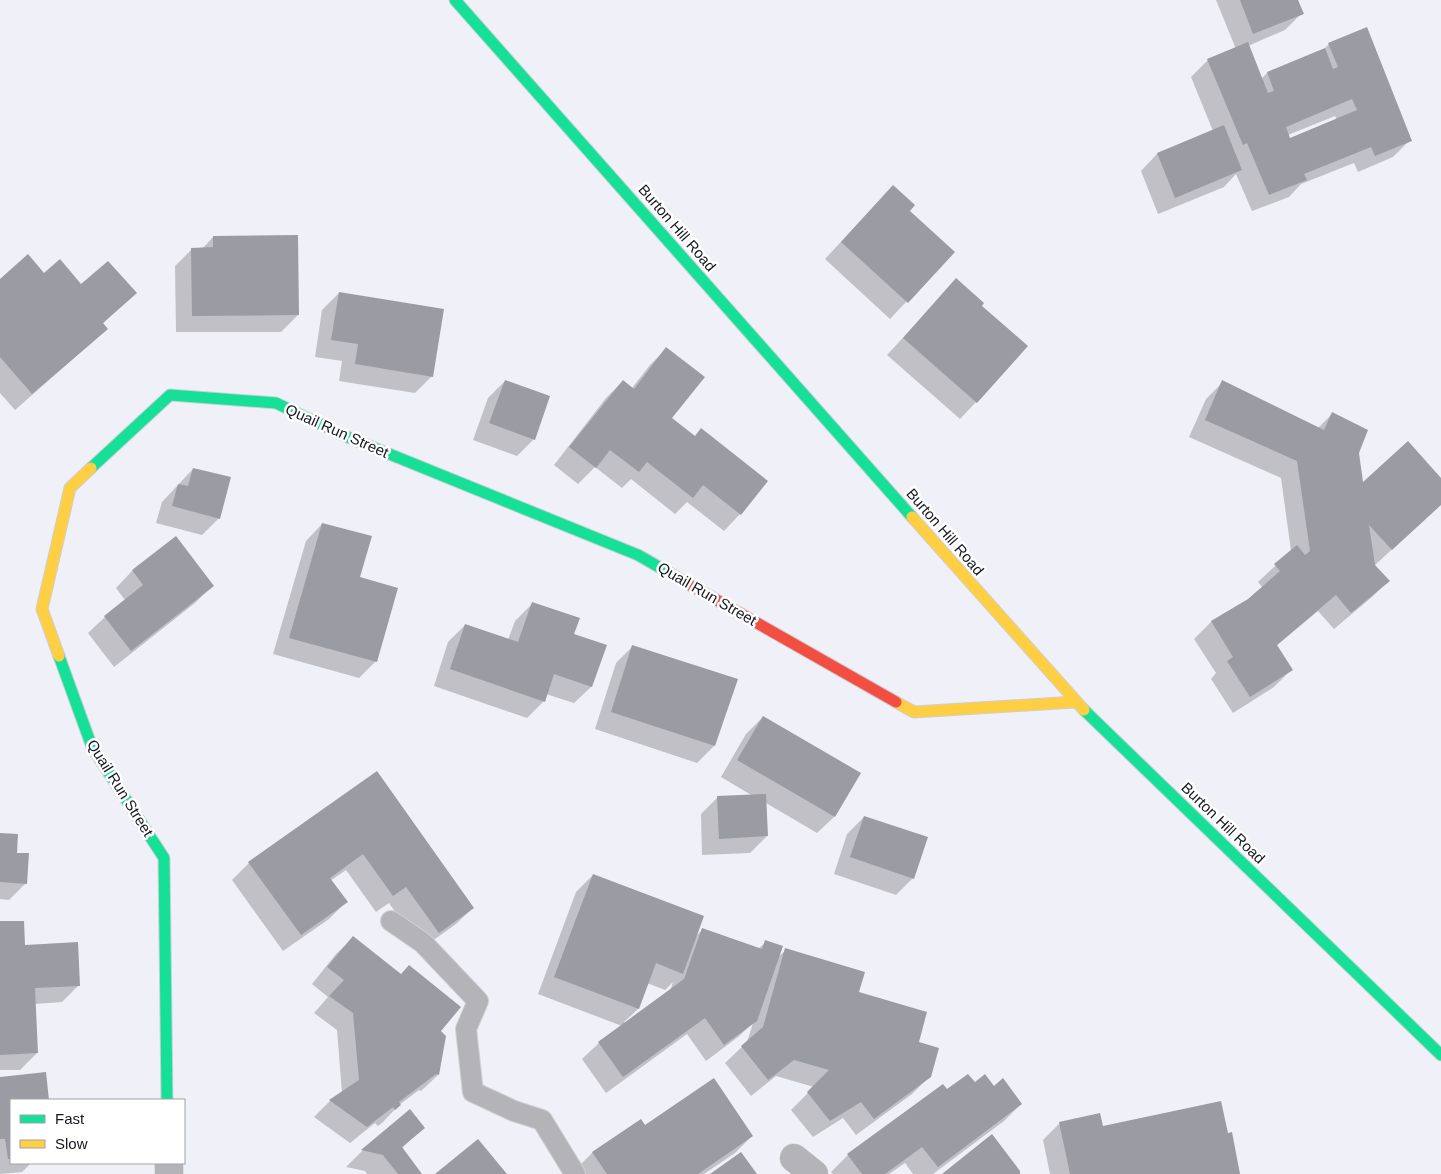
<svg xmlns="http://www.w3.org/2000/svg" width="1441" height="1174" viewBox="0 0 1441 1174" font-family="Helvetica,sans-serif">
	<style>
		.shadow { fill: #0003; fill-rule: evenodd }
		.building { fill: #9a9ba3; fill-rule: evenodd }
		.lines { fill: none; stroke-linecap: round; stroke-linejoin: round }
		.lane-casing { stroke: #cecfd5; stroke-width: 22 }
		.street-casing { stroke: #cecfd5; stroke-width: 29 }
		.fast-casing { stroke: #cecfd5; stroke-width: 13 }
		.slow-casing { stroke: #cecfd5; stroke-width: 13 }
		.jam-casing { stroke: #cecfd5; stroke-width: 13 }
		.lane { stroke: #b4b4b8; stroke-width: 20 }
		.street { stroke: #b4b4b8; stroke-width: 28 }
		.fast { stroke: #16e098; stroke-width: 11 }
		.slow { stroke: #ffcf43; stroke-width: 11 }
		.jam { stroke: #f24e42; stroke-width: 11 }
		.labels { text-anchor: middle; stroke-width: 5; stroke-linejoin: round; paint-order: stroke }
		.street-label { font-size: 15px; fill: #161722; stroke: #fff }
	</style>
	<rect width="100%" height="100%" fill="#f0f1f8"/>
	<g class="shadow">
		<path d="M1216,0h81l5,13 -17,17 -37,16 13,33 6,-6 56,-23 6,-6 81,96 -17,17 -35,15 -4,-9 -53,21 -12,13 -37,14 -16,-37 -12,13 -66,27 -17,-43 16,-17 56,-23 -22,-54 17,-17 28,-11zM1335,116l2,4 -48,20 -1,-5z"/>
		<path d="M876,204l77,48 -63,67 -65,-60z"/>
		<path d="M213,237l85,78 -17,17h-105l-1,-66 17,-17h10z"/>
		<path d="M44,275l37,11 54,7 -33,31 4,5 -17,16 -74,65 -15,-17v-112z"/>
		<path d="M956,280l24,26 -4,96 -16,17 -73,-64z"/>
		<path d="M339,293l93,83 -17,17 -76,-12 3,-20 -27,-4 7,-47z"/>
		<path d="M667,348l3,70 70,96 -16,17 -37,-29 -12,12 -44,-35 -9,9 -27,-21 -17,17 -24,-19 52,-67 17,-17 9,7 18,-23z"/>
		<path d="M505,381l29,58 -17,17 -44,-16 15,-42z"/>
		<path d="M1223,382l95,46 14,-14 26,39 4,31 79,-5v25l-67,62 14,15 -16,16 -38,32 -16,-18 -42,35 15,24 -17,17 -41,26 -22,-34 5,-6 -22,-34 17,-17 38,-22 14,-12 -5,-6 33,-31 -10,-73 -92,-41 17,-38z"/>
		<path d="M193,469l26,49 -17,17 -46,-12 6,-21z"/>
		<path d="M322,524l37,54 17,83 -17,17 -86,-24 33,-113z"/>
		<path d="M176,538l36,48 -17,17 -81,64 -26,-34 17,-16 20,-17 -9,-12 16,-17z"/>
		<path d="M532,604l41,31 18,52 -17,16 -28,-9 -2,7 -17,17 -93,-32 14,-44 17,-17 43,15 7,-19z"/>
		<path d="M633,646l81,100 -17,17 -102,-34 21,-66z"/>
		<path d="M763,717l96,56 -25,44 -17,16 -51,-30 1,33 -17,17 -48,2 -1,-41 17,-17 35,-1 -32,-19 25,-43z"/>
		<path d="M377,772l96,136 -17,16 -35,25 -32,-46 -13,9 -30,-42 -16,11 16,21 -17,17 -46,32 -51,-71 17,-17z"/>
		<path d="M864,817l49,61 -17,17 -62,-21 13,-40z"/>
		<path d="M0,834l15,20 11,29 -17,17 -9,-1z"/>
		<path d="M593,875l102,62 7,-7 56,19 8,-7 11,16 9,-8 71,43 60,50 13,33 -18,18 -56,41 -13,-17 -30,19 -22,-27 23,-23 -38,-11 -25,20 -26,-33 22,-21 6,-19 -15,14 -32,24 -19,-27 -81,59 -24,-34 17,-16 23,-17 -84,-32 38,-102zM673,982l-3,9 -45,32 -1,-1 14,-13 9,-26 18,7z"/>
		<path d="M0,923l24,23 55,39 -17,17 -27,2 2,49 -17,17h-20z"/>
		<path d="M353,938l86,94 -1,43 -17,16 -2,-1 -20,15 -16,17 -5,4 -3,-3 -25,20 -36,-26 16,-16 12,-8 -5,-63 -23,-17 14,-16 -16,-13 24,-30z"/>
		<path d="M45,1074l2,26h-36v63h20l-9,9 -22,2v-96z"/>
		<path d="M974,1084l19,4 28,16 -17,17 -71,53h-20l-8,-11 -16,11h-56l-2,-2 17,-17 99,-64z"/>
		<path d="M410,1111l13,17 -21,20 18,26h-53l-2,-3 -19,-4 16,-16z"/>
		<path d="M641,1120l3,6 108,10 -17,17 -31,21h-126l-3,-4 17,-17z"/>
		<path d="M1060,1123l42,4 125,7 12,40h-189l-7,-34z"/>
	</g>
	<g class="building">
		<path d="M1240,0h58l6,14 -51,20z"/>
		<path d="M1367,27l45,114 -37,15 -4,-9 -67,27 3,6 -38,15 -22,-52 -4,2 -36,-86 41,-17 20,51 6,-2 -7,-19 58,-24 8,21 5,-2 -10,-24zM1352,99l5,11 -67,28 -4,-11z"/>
		<path d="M1224,125l18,45 -67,28 -18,-45z"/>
		<path d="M893,185l22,20 -5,6 45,41 -47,51 -67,-61z"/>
		<path d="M298,235l1,80 -107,1 -1,-68 22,-1v-11z"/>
		<path d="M28,254l16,19 16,-14 21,25 27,-23 29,32 -34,30 5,6 -76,65 -32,-37v-78z"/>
		<path d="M956,278l28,25 -2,3 46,40 -51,57 -74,-65z"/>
		<path d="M339,292l105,17 -11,68 -78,-13 3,-20 -27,-4z"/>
		<path d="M666,347l39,30 -33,41 23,18 6,-8 67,53 -27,34 -38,-30 -10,13 -46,-36 -8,10 -29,-22 -14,18 -27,-21 54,-67 11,9z"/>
		<path d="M505,380l45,16 -15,44 -46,-17z"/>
		<path d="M1222,380l102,50 8,-18 36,18 -9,23 4,29 45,-41 33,37v27l-49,45 -23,-25 6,40 15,16 -39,32 -15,-18 -59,50 16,25 -43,27 -23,-36 6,-4 -22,-36 37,-22 32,-28 -6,-7 23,-19 8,10 5,-4 -13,-90 -92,-41z"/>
		<path d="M193,468l38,9 -11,42 -48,-13 6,-22 10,2z"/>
		<path d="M322,523l50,13 -12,41 38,11 -21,74 -88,-24z"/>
		<path d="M176,536l38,50 -83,65 -27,-35 39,-31 -11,-15z"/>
		<path d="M532,602l48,16 -6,16 33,11 -15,42 -38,-13 -9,28 -95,-33 15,-45 53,18z"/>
		<path d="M632,645l106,34 -23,67 -104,-34z"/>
		<path d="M763,716l98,57 -26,44 -98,-57z"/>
		<path d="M377,771l97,137 -35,25 -33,-46 -13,9 -30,-42 -33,24 18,24 -47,33 -53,-73z"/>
		<path d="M766,794l2,42 -49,3 -2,-43z"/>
		<path d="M864,816l64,21 -14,42 -64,-22z"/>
		<path d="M0,833l18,1 -1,19h12l-2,31 -27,-2z"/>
		<path d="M593,874l111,42 -21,58 -27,-11 -17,46 -85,-32z"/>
		<path d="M0,921h24l1,24 53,-3 2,44 -45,2 3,65 -38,2z"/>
		<path d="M702,928l60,21 3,-9 18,6 -26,75 -33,24 -19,-27 -82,59 -25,-35 86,-63z"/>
		<path d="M353,936l48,38 8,-9 52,42 -20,24 5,5 -7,39 -3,-1 -37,28 2,3 -6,5 -2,-3 -26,20 -38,-27 30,-20 -6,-67 -24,-17 15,-16 -17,-13z"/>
		<path d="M785,948l80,24 -6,20 68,20 -8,30 20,6 -8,29 -57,42 -13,-17 -31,19 -23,-29 22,-22 -35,-10 -26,20 -27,-34 22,-19z"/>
		<path d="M46,1072l3,28h-38v59h-3l-3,-20h-5v-62z"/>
		<path d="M968,1074l7,8 10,-8 9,12 9,-8 19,26 -84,63 -16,-20 -37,27h-23l-15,-20 96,-70 4,5z"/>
		<path d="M714,1078l39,58 -55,38h-91l-15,-22 49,-33 4,6z"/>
		<path d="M1221,1101l7,32 4,-1 8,42h-170l-11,-52 41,-9 3,13z"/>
		<path d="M410,1109l15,19 -23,19 20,27h-24l-15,-19 -22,-5z"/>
		<path d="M992,1134l28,37v3h-78z"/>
		<path d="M478,1139l29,35h-72z"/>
		<path d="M741,1152l16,22h-47z"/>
	</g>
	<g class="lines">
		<g class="lane-casing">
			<path id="lane" d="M391,921l32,22 55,58 -12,28 7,63 41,19 28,9 33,54"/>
		</g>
		<g class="street-casing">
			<g id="street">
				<path d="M794,1158l20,16"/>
				<path d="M169,1163v11"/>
			</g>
		</g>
		<g class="fast-casing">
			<g id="fast">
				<path d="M455,0l457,517"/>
				<path d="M91,468l79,-73 106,8 69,33 293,119 54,31"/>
				<path d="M59,656l33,91 72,111 3,242"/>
				<path d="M1084,710l357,345"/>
			</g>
		</g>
		<g class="slow-casing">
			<g id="slow">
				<path d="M912,517l172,193"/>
				<path d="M59,656l-17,-47 28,-121 21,-20"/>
				<path d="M896,702l18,10 161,-10"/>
			</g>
		</g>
		<g class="jam-casing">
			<path id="jam" d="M692,586l204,116"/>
		</g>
		<use href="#lane" class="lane"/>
		<use href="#street" class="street"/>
		<use href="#fast" class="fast"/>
		<use href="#slow" class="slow"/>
		<use href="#jam" class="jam"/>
	</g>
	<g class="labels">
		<g class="street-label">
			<text transform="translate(677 228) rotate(49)" y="5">Burton Hill Road</text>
			<text transform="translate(337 431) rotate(24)" y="5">Quail Run Street</text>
			<text transform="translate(945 532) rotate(49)" y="5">Burton Hill Road</text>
			<text transform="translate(707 594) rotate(30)" y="5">Quail Run Street</text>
			<text transform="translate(120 788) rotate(58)" y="5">Quail Run Street</text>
			<text transform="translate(1223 823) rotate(44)" y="5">Burton Hill Road</text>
		</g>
	</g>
	<rect x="10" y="1099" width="175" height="65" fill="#ffffff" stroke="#a2a2a7"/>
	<rect x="20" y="1115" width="25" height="8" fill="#16e098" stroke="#a2a2a7"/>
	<text x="55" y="1124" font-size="15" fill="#161722">Fast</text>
	<rect x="20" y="1140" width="25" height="8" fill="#ffcf43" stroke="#a2a2a7"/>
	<text x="55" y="1149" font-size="15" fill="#161722">Slow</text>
</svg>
